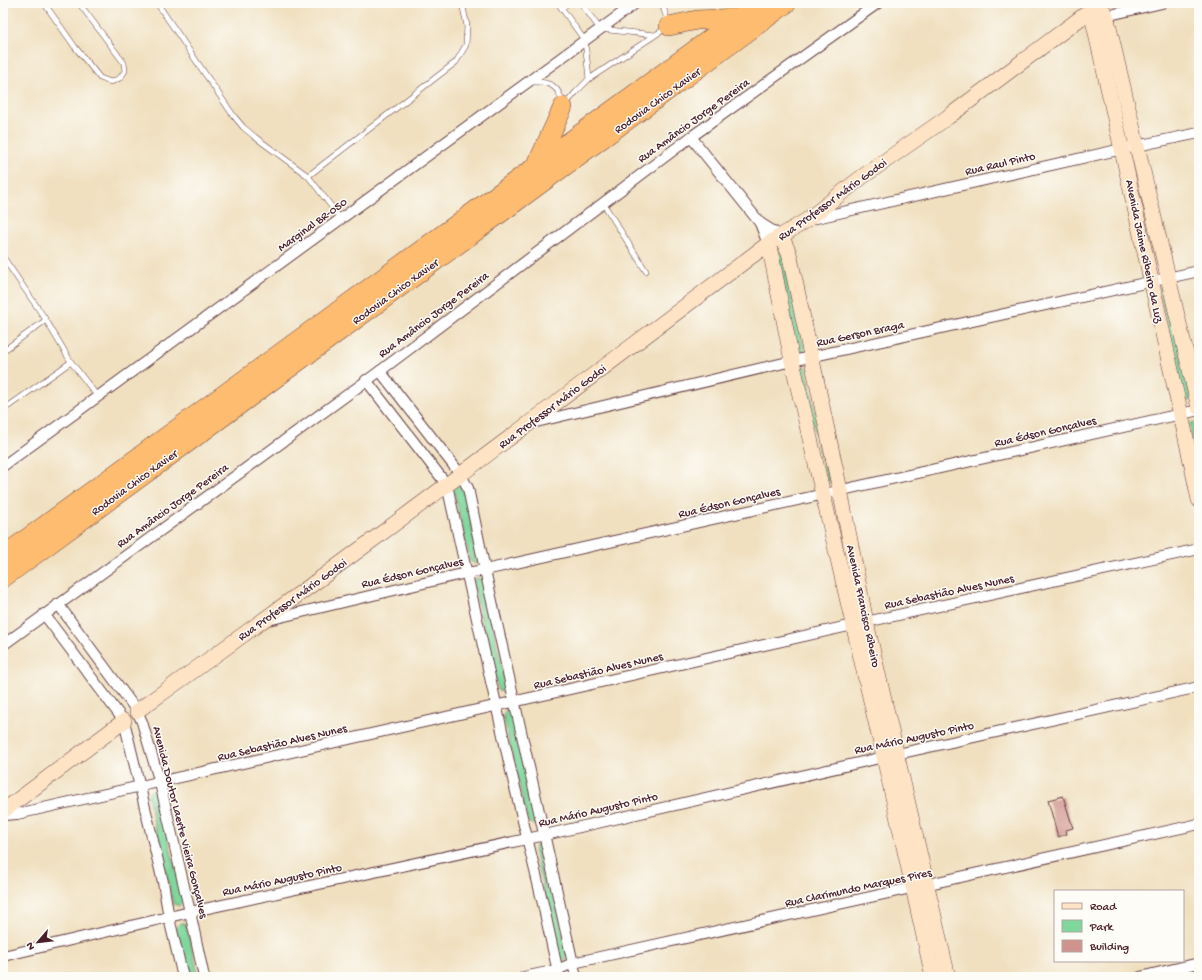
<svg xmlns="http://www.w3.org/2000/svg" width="1202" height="980" viewBox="0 0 1202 980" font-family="'Gochi Hand',sans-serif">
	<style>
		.green { fill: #7fd79c; stroke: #647b64 }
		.building { fill: #d0938b }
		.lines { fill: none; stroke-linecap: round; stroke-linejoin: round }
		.lane-casing { stroke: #633c41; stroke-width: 6 }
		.street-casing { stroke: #633c41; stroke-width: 12 }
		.secondary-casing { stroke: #633c41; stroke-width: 16 }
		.highway-casing { stroke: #633c41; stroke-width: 20 }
		.lane { stroke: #fff; stroke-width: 5 }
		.street { stroke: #fff; stroke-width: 10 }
		.secondary { stroke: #fee4c5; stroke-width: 15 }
		.highway { stroke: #fdbc6f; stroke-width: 19 }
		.labels { text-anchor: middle; stroke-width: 3; stroke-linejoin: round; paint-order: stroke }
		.street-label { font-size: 12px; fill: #4a1f2b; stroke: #fdfcf7 }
	</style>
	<rect width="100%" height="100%" fill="#fdfcf7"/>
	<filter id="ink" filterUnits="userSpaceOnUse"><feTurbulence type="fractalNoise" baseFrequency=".025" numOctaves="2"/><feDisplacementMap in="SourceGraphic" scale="8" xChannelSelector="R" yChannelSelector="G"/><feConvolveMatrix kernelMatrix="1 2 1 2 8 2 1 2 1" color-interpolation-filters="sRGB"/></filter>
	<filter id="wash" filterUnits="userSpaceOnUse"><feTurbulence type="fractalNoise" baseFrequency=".012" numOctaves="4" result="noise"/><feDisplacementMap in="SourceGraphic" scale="16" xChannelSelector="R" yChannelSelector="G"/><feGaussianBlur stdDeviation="0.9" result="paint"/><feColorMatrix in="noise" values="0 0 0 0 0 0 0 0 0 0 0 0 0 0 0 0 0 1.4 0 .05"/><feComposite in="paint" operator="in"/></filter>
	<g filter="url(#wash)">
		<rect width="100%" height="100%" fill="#f0e0c0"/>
		<g class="green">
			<path d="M777,251h5l23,101 -4,3 -3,-1z"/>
			<path d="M1162,285l3,1 26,113 -3,2h-4l-25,-113z"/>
			<path d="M803,366l3,1 24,115 -3,-1 -27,-112z"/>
			<path d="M1193,422l6,3v53l-9,-54z"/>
			<path d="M458,485l6,3 15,74 -3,2 -6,-3 -16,-70 1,-4z"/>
			<path d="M476,578h4l3,3 24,110 -3,2 -6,-3 -25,-107z"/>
			<path d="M506,710h4l3,3 24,110 -3,2 -6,-3 -25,-106z"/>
			<path d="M151,790l6,3 26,107 -1,3 -3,3 -6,-3 -25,-107v-3z"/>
			<path d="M537,844l4,1 3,2 24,110 -3,3 -6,-3 -25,-107z"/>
			<path d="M180,923h4l2,2 13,52h-11l-12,-49z"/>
		</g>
		<g id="blocks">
			<path class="building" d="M1063,796l10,32 -7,2 1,4 -9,3 -10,-37z"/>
		</g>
	</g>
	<g filter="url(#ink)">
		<use href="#blocks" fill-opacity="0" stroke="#633c41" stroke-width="1"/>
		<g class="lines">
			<g class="lane-casing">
				<g id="lane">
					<path d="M44,3l31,44 25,31 11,4 9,-4 5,-7 -1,-8 -45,-60"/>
					<path d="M157,3l76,112 10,12 12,10 53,39"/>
					<path d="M558,3l27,38 4,38"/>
					<path d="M581,3l19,26 55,6"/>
					<path d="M562,8l6,-5"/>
					<path d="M531,82c19,-1 28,4 32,22"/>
					<path d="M565,105l11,-13 13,-13 80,-53 -7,-23"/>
					<path d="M603,203l43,68"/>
					<path d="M341,219l-33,-43 148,-114 10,-17 1,-19 -5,-23"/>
					<path d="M3,257l43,63 25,42 27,35"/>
					<path d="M3,351l43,-31"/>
					<path d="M3,410l68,-48"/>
				</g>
			</g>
			<g class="street-casing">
				<g id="street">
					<path d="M1101,17l61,-14"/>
					<path d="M691,137l69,86 8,21"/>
					<path d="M812,219l310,-70 77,-16"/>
					<path d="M760,223l21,13"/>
					<path d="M380,371l81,104 7,13 17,82 91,407"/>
					<path d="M366,380l81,105 64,286 32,133 16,73"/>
					<path d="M532,423l260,-62 407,-90"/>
					<path d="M3,466l633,-463"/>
					<path d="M58,604l79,107 5,11 18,61 30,129 14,65"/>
					<path d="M44,614l80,107 39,161 6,36 14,59"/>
					<path d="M268,620l198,-47 19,-3 714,-160"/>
					<path d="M3,645l377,-274 311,-234 187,-134"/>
					<path d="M3,815l14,-1 849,-192 333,-73"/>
					<path d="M3,956l187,-44 355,-77 339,-78 315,-70"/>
					<path d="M524,977l33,-7 16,-7 626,-139"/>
					<path d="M1140,977l59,-14"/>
				</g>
			</g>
			<g class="secondary-casing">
				<g id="secondary">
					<path d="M1090,11l3,9c20,86 39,173 58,260 16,73 33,146 48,220"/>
					<path d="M781,236l8,17 51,237 26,132 82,355"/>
					<path d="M768,244l4,15 20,102 92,396 49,220"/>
					<path d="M137,711c213,-151 421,-310 631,-467l39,-24 55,-43 86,-60 142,-106 10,-6 6,10 93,393"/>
					<path d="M3,811l121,-90"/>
				</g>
			</g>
			<g class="highway-casing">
				<g id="highway">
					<path d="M669,26l28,-6 42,-2"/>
					<path d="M538,162l25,-55"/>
					<path d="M3,556l756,-553"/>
					<path d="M3,578l784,-575"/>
				</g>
			</g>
			<use href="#lane" class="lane"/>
			<use href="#street" class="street"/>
			<use href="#secondary" class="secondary"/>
			<use href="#highway" class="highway"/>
		</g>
	</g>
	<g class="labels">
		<g class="street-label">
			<text transform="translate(657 100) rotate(-36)" y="4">Rodovia Chico Xavier</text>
			<text transform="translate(693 120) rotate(-36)" y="4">Rua Amâncio Jorge Pereira</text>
			<text transform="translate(1000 163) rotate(-13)" y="4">Rua Raul Pinto</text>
			<text transform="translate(832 199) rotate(-36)" y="4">Rua Professor Mário Godoi</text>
			<text transform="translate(312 224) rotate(-36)" y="4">Marginal BR-050</text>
			<text transform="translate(1145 251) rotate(78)" y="4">Avenida Jaime Ribeiro da Luz</text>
			<text transform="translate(395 291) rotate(-36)" y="4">Rodovia Chico Xavier</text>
			<text transform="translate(433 314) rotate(-37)" y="4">Rua Amâncio Jorge Pereira</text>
			<text transform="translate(860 333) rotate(-12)" y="4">Rua Gerson Braga</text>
			<text transform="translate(552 406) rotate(-37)" y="4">Rua Professor Mário Godoi</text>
			<text transform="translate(1045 431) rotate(-13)" y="4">Rua Édson Gonçalves</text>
			<text transform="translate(134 482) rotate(-36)" y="4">Rodovia Chico Xavier</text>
			<text transform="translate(729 502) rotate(-13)" y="4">Rua Édson Gonçalves</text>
			<text transform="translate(172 505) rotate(-36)" y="4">Rua Amâncio Jorge Pereira</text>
			<text transform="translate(412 572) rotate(-13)" y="4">Rua Édson Gonçalves</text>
			<text transform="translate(949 591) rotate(-12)" y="4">Rua Sebastião Alves Nunes</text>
			<text transform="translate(292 599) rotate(-36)" y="4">Rua Professor Mário Godoi</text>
			<text transform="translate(864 606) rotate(78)" y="4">Avenida Francisco Ribeiro</text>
			<text transform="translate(598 670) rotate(-13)" y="4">Rua Sebastião Alves Nunes</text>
			<text transform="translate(914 737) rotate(-12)" y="4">Rua Mário Augusto Pinto</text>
			<text transform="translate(282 742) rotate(-13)" y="4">Rua Sebastião Alves Nunes</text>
			<text transform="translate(598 809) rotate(-13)" y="4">Rua Mário Augusto Pinto</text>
			<text transform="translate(181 822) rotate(76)" y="4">Avenida Doutor Laerte Vieira Gonçalves</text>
			<text transform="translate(282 879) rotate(-12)" y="4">Rua Mário Augusto Pinto</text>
			<text transform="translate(858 887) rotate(-12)" y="4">Rua Clarimundo Marques Pires</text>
		</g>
	</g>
	<rect width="1202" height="980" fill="none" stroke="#fdfcf7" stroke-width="16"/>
	<rect x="1054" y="890" width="130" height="72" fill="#fdfcf7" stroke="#b5a4a5"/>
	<rect x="1062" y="903" width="20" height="6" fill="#fee4c5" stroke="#b5a4a5"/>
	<text x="1090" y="910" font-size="12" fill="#4a1f2b">Road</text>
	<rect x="1062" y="920" width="20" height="12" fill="#7fd79c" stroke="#b5a4a5"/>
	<text x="1090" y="930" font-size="12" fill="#4a1f2b">Park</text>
	<rect x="1062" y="940" width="20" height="12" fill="#d0938b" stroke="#b5a4a5"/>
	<text x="1090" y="950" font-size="12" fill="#4a1f2b">Building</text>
	<g transform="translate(38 942) rotate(242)" stroke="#fdfcf7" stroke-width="3" paint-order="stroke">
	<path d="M0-3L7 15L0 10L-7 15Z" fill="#4a1f2b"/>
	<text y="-6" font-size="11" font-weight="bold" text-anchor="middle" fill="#4a1f2b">N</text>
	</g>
</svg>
